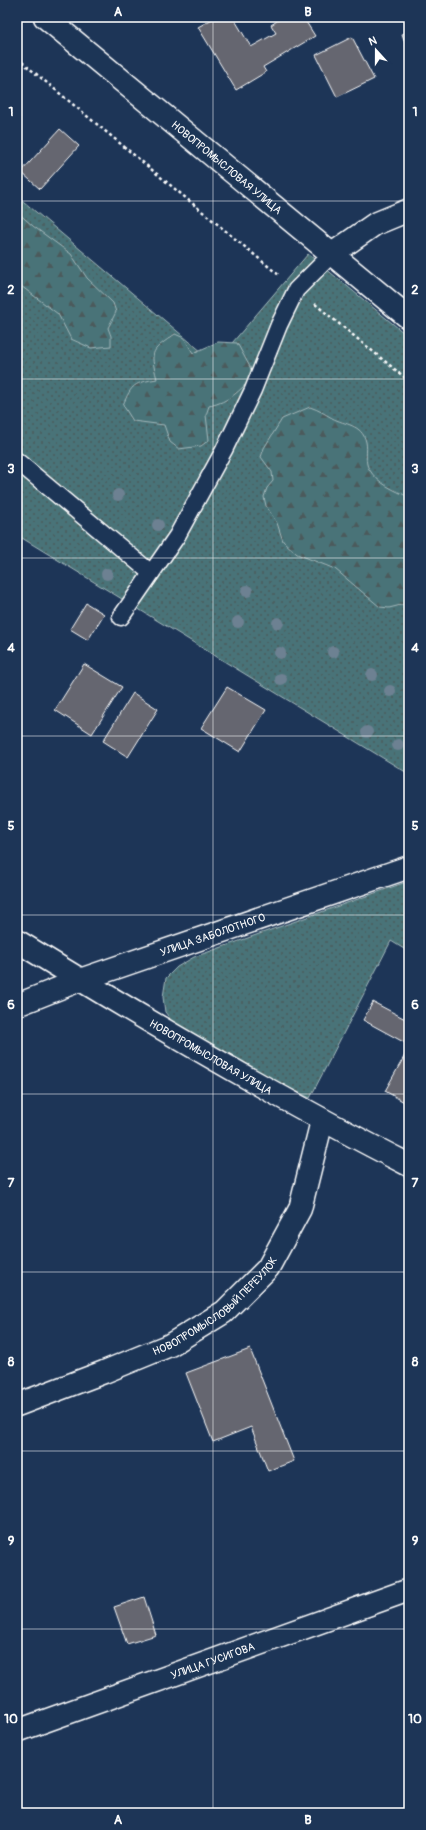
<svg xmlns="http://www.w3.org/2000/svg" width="426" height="1830" viewBox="0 0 426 1830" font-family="Pangolin,sans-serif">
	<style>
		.grass { fill: url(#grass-dots); stroke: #a4b9bc }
		.forest { fill: url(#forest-firs); stroke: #a4b9bc }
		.building { fill: #65666f; stroke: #fff }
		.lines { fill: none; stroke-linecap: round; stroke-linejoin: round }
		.lane-casing { stroke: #fff; stroke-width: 19 }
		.street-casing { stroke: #fff; stroke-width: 25 }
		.secondary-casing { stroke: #fff; stroke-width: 25 }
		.path { stroke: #fff; stroke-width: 2.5; stroke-dasharray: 3 3; stroke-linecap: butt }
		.lane { stroke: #1d3557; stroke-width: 16 }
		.street { stroke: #1d3557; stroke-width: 22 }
		.secondary { stroke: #1d3557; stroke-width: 22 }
		.tree { fill: #6d8192 }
		.grid { fill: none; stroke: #fff; stroke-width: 1; stroke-opacity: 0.55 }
		.labels { text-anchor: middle; stroke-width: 3; stroke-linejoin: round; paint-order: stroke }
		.street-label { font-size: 11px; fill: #fff; stroke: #1d3557 }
		.neatline { fill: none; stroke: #fff; stroke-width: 1.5 }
		.grid-label { font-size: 13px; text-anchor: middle; font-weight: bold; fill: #fff }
	</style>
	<defs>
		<pattern id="grass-dots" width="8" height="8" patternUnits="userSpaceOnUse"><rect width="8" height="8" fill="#4a7378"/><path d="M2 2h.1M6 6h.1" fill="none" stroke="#4b5a5b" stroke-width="1.8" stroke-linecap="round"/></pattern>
		<pattern id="forest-firs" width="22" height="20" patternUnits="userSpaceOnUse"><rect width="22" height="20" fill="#4a7378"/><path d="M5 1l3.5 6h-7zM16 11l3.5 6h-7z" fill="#4b5a5b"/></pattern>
	</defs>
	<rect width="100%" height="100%" fill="#1d3557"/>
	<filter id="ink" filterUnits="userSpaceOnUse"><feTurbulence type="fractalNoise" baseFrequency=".025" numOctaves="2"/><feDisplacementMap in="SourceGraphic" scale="8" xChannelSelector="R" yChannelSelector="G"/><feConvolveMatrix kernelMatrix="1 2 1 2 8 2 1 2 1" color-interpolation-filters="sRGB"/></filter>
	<g filter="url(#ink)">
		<g class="grass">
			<path d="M17,196l198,167 93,-109 101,83v437l-392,-239z"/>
			<path d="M409,881v71l-18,-11 -81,157 -51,-25 -85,-49 -9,-12 -2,-15 3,-19 11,-11 17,-10z"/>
		</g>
		<g class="forest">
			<path d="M17,212l16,14 38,28 16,24 26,25 3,9 -8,16 3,8v10l-20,2 -20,-9 -13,-25 -41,-31z"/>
			<path d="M175,334l9,4 9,15 25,-11 19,1 13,24 3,9c-13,15 -24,26 -44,30l-3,9 3,25 -8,6 -22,3 -9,-7 -6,-17 -31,-4 -10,-16c9,-21 11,-22 34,-26 -8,-30 -5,-28 18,-45z"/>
			<path d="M310,407c9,3 15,7 22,11 13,7 30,6 34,24 2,8 -2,20 3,27 9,15 25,21 40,28v106l-20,5 -9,-1 -45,-38 -38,-15 -14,-13 -6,-18 -11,-17 -2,-9 3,-9 6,-7 -1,-9 -11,-15 3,-9 18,-29z"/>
		</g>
		<g class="building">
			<path d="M216,17h17l18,30 25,-14 -5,-8 12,-8h20l12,19 -52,31 3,5 -30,18 -38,-63z"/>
			<path d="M409,32v22l-7,-20z"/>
			<path d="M352,37l22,42 -37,18 -21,-42z"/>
			<path d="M60,129l19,17 -39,43 -19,-17z"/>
			<path d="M86,603l18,11 -16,26 -18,-11z"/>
			<path d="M84,664l38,23 -30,47 -37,-24z"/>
			<path d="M227,687l39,23 -26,42 -39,-24z"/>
			<path d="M133,693l25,16 -30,48 -25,-16z"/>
			<path d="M373,1002l36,19v24l-46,-25z"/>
			<path d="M409,1048v50l-3,5 -21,-12z"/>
			<path d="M250,1349l44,112 -26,10 -17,-44 -38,15 -27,-69z"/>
			<path d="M144,1597l12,38 -29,9 -13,-37z"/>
		</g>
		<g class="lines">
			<g class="lane-casing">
				<g id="lane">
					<path d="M17,461l134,112"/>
					<path d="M121,617l56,-81 47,-86 29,-60 26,-65 17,-35 36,-36"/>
				</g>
			</g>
			<g class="street-casing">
				<g id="street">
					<path d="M332,254l43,-30 34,-14"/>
					<path id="s1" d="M17,941c128,79 258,156 392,224"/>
					<path id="s2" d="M17,1405l87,-33 66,-27 54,-33 44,-44 32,-59 22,-88"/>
					<path id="s3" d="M17,1731l392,-141"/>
				</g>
			</g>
			<g class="secondary-casing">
				<g id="secondary">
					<path id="s4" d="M45,17l364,301"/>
					<path id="s5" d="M17,1005l63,-25 329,-113"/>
				</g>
			</g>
			<g class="path">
				<path d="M17,58l263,218"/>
				<path d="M315,304l94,77"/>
			</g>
			<use href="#lane" class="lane"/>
			<use href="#street" class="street"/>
			<use href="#secondary" class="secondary"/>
		</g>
		<g class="tree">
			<circle cx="118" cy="495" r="6"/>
			<circle cx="158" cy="525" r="6"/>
			<circle cx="107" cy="574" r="6"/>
			<circle cx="247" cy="591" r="6"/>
			<circle cx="238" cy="622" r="6"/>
			<circle cx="278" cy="623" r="6"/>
			<circle cx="333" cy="652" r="6"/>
			<circle cx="280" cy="653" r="6"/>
			<circle cx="372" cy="675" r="6"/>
			<circle cx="281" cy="679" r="6"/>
			<circle cx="390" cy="691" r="6"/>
			<circle cx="367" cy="732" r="6"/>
			<circle cx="398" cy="745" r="6"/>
		</g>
	</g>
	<path class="grid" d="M213,17v1796M17,201h392M17,379h392M17,558h392M17,736h392M17,915h392M17,1094h392M17,1272h392M17,1451h392M17,1629h392"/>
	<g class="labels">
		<g class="street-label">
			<text dy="4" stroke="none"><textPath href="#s4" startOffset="236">НОВОПРОМЫСЛОВАЯ УЛИЦА</textPath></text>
			<text dy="4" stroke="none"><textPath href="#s5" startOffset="208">УЛИЦА ЗАБОЛОТНОГО</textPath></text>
			<text dy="4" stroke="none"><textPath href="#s1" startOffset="226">НОВОПРОМЫСЛОВАЯ УЛИЦА</textPath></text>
			<text dy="4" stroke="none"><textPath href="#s2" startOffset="224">НОВОПРОМЫСЛОВЫЙ ПЕРЕУЛОК</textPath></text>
			<text dy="4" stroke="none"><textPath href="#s3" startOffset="208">УЛИЦА ГУСИГОВА</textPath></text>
		</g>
	</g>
	<rect width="426" height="1830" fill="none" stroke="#1d3557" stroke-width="44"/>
	<g transform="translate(376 50) rotate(339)" stroke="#1d3557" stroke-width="3" paint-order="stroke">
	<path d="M0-3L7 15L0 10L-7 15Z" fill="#ffffff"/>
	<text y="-6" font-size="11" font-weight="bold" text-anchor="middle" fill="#ffffff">N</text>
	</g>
	<rect x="22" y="22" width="382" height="1786" class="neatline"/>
	<g class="grid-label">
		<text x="118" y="16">A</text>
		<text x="308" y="16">B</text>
		<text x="11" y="116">1</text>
		<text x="415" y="116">1</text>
		<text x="11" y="294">2</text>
		<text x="415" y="294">2</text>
		<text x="11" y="473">3</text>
		<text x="415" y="473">3</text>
		<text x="11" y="652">4</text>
		<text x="415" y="652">4</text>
		<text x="11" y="830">5</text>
		<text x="415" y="830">5</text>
		<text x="11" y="1009">6</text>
		<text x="415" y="1009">6</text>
		<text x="11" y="1187">7</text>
		<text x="415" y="1187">7</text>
		<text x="11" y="1366">8</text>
		<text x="415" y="1366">8</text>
		<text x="11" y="1545">9</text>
		<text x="415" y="1545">9</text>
		<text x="11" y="1723">10</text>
		<text x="415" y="1723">10</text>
		<text x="118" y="1824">A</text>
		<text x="308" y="1824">B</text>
	</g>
</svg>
